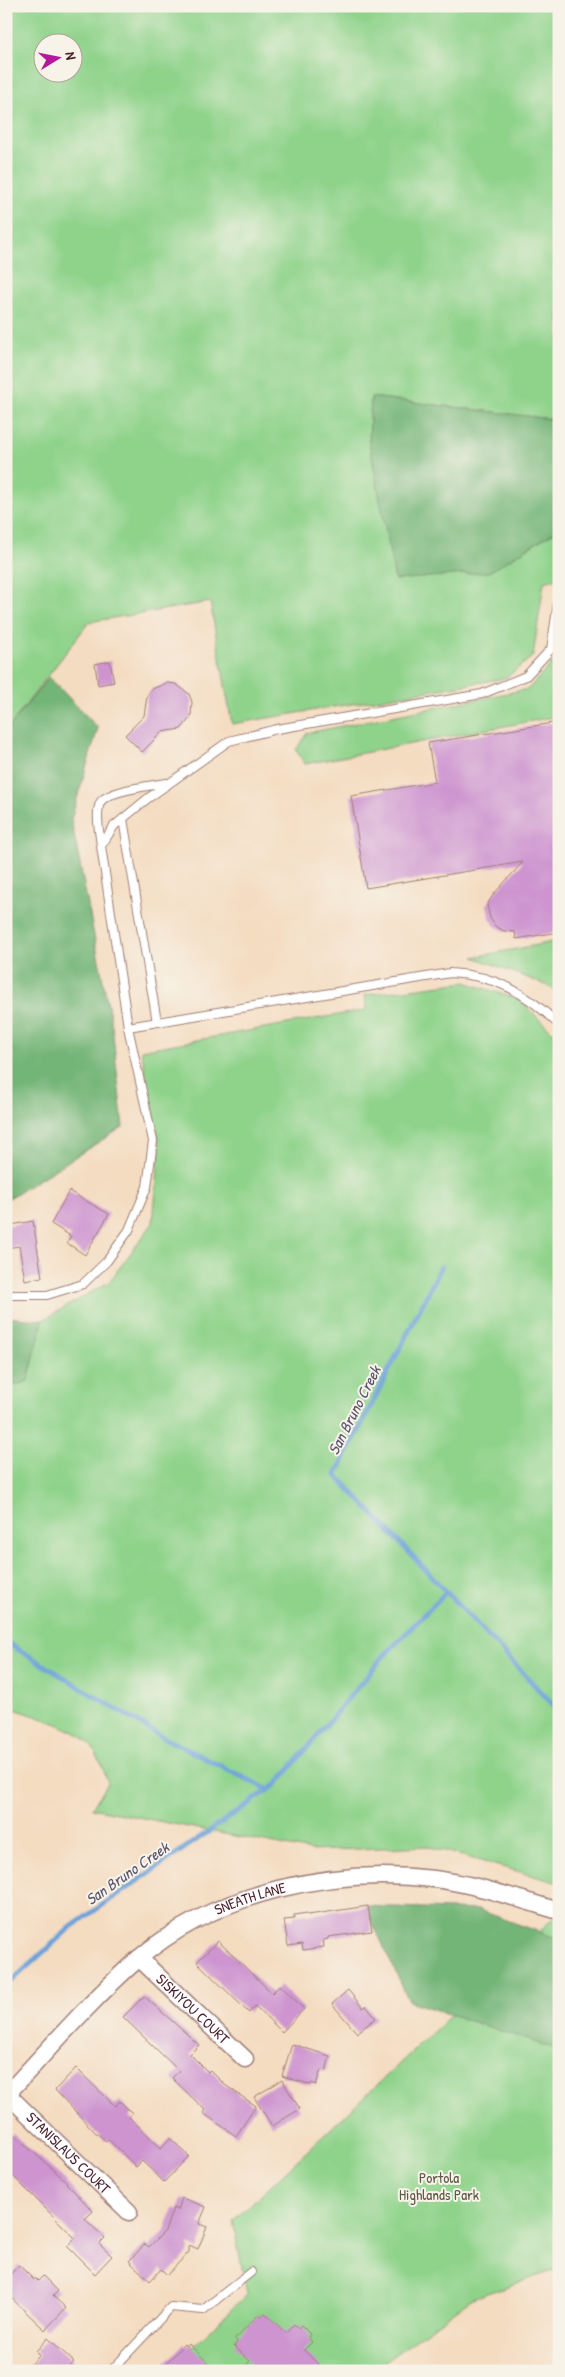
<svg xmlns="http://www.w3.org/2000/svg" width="565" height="2377" viewBox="0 0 565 2377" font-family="'Patrick Hand',sans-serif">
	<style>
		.green { fill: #8fd38b; stroke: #6c795b; fill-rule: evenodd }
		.forest { fill: #73b577; stroke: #5e6a51 }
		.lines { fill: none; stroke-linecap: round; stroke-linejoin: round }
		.stream { stroke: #6ca2d9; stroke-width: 5 }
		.building { fill: #cd94d0 }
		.lane-casing { stroke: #9f7e76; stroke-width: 10 }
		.street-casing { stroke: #9f7e76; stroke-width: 19 }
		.lane { stroke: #fff; stroke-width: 8 }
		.street { stroke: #fff; stroke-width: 16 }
		.labels { text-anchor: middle; stroke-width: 4; stroke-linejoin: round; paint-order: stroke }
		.street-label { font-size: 15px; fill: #4a1f2b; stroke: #f7f3e8 }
		.park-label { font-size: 15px; fill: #5f5548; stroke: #f7f3e8 }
		.water-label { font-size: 16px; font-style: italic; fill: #585371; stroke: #f7f3e8 }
	</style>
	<rect width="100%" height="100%" fill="#f7f3e8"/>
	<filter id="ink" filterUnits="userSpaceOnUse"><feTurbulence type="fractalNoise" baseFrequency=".02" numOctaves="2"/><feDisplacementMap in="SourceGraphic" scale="10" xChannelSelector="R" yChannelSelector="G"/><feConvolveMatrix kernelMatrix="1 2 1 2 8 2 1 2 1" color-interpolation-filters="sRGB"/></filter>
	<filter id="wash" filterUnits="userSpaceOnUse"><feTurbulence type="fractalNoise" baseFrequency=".0096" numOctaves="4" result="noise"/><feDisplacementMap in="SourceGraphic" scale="20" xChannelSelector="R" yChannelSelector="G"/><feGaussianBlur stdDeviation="1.12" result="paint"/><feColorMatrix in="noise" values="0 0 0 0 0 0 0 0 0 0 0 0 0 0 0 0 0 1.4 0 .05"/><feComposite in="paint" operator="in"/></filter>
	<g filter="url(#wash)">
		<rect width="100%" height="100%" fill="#f4dcc1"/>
		<g class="green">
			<path d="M6,6h553v414l-188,-23 -2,45 120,130 70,-43v49l-15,4 -11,74 -27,22 -274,46 -22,-122 -121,20 -83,109zM42,42h30v30h-30z"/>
			<path d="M556,659h3l-1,57 -253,48 -9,-14 11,-17 221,-44z"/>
			<path d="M553,942l6,1v54l-8,-10 -77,-30z"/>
			<path d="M465,982l53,17 41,39v399l-3,8 3,8v430l-132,-37 -116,5 -219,-43 16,-25c-5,-16 -12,-36 -26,-46 -18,-13 -54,-23 -76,-31v-318l22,-7 15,-61 66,-38 44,-59 7,-78 -19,-95 225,-40 -1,-15z"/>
			<path d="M559,1913v356l-87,29 -100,73h-204l79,-77 -14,-73z"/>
		</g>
		<g class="forest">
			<path d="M371,397l188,23v109l-70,43 -94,8 -26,-138z"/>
			<path d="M49,677l49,51 -27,91 41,207 11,101 -117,73v-469z"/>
			<path d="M6,1317l37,3 -15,61 -22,7z"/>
			<path d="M365,1906l114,4 80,29v111l-150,-49z"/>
		</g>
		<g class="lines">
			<g class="stream">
				<path d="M441,1267l-105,208 223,236"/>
				<path d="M6,1642l156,95 107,53"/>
				<path d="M6,1986l65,-59 206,-143 105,-126 63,-65"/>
			</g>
		</g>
		<g id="blocks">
			<g class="building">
				<path d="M110,661l4,21 -16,3 -3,-21z"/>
				<path d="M167,683l9,1 13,10 3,8 -1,15 -10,12 -19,3 -20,20 -17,-17 19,-19 3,-20 5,-7z"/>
				<path d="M559,722v210l-43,7 -1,-7 -11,-1 -9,-5 -5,-8 -3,-13 6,-10 30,-33 -157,26 -15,-92 84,-14 -7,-39z"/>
				<path d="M69,1191l40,23 -24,41 -18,-12 4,-7 -20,-12z"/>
				<path d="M33,1221l9,56 -17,3 -6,-34 -13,2v-22z"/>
				<path d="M368,1906l4,25 -44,6v2l-5,1 1,7 -21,3 -1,-6 -14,2 -4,-26 10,-1v-4l13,-2 1,2z"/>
				<path d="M218,1941l54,52 8,-8 24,24 -22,23 -27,-26 -6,7 -52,-51z"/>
				<path d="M348,1990l15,18 3,-2 10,12 -19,15 -25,-29z"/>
				<path d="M144,1996l55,49 -9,9 18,18 2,-2 15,15 31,21 -20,30 -33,-23 2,-3 -33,-32 7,-7 -56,-54z"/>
				<path d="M292,2044l38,12 -4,15 -5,-1 -5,15 -4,-2 -1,2 -29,-9z"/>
				<path d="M76,2068l39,38 5,-5 12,12 -3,4 32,31 9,-10 19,18 -25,26 -22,-21 -6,6 -28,-28 -2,2 -11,-9 -40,-42z"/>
				<path d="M282,2080l18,29 -28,17 -18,-29z"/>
				<path d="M13,2134l54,48 -1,1 27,28 -8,8 20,19 -6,6 13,12 -17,18 -28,-28 8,-8 -69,-69v-29z"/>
				<path d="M182,2198l24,9 -7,17 8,3 -9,22 -9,-4v7l-22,23 -6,-6 -11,12 -21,-20 16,-17 4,3 16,-16 8,-23 5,2z"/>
				<path d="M19,2265l15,15 1,-2 3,3 5,-5 15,15 -5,5 13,12 -21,22 -39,-37v-14z"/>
				<path d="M265,2313l21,20 8,-9 4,4 3,-3 9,9 -2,3 4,5 -8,8 21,21h-84l9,-10 -16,-15 3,-4 -2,-3 24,-25 2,3z"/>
				<path d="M48,2338l26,24 -8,9h-41l14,-15 -3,-5z"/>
				<path d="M184,2344l3,3 2,-3 27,27h-57z"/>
			</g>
		</g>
	</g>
	<g filter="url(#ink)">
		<use href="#blocks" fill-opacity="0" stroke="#9f7e76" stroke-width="1"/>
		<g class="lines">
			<g class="lane-casing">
				<g id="lane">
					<path d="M123,819l34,203"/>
					<path d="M101,846c-1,-12 -6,-31 -1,-43 6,-13 52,-17 66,-20"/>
					<path d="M128,1027l-27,-181 13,-20 33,-27 82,-58 48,-12 205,-35 44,-18 25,-27 8,-53"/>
					<path d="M6,1295h41l36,-11 24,-23 22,-31 18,-43 6,-46 -25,-114 322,-54c45,2 77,20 109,52"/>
					<path d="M111,2371l60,-64 32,3 48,-38"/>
				</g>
			</g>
			<g class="street-casing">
				<g id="street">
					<path id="s1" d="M139,1958l106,101"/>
					<path id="s2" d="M7,2094l122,118"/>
					<path id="s3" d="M6,2095c43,-46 85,-95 132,-136 80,-68 195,-92 296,-80 42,5 84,20 125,32"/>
				</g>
			</g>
			<use href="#lane" class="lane"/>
			<use href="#street" class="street"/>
		</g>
	</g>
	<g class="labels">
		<g class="street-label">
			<text dy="5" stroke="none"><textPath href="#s3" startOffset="318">SNEATH LANE</textPath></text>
			<text dy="5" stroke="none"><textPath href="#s1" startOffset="74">SISKIYOU COURT</textPath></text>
			<text dy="5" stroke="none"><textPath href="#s2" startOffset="85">STANISLAUS COURT</textPath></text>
		</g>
		<g class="park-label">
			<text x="439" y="2183">Portola<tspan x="439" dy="17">Highlands Park</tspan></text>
		</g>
		<g class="water-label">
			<text transform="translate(354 1410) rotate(-63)" y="6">San Bruno Creek</text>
			<text transform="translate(127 1873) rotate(-35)" y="6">San Bruno Creek</text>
		</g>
	</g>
	<rect width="565" height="2377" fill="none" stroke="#f7f3e8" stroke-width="25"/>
	<g transform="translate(58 58) rotate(80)"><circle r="24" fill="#f7f3e8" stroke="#b29e9c"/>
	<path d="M0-4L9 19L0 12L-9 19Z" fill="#b5179e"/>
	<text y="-8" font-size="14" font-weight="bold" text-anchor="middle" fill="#4a1f2b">N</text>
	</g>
</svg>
